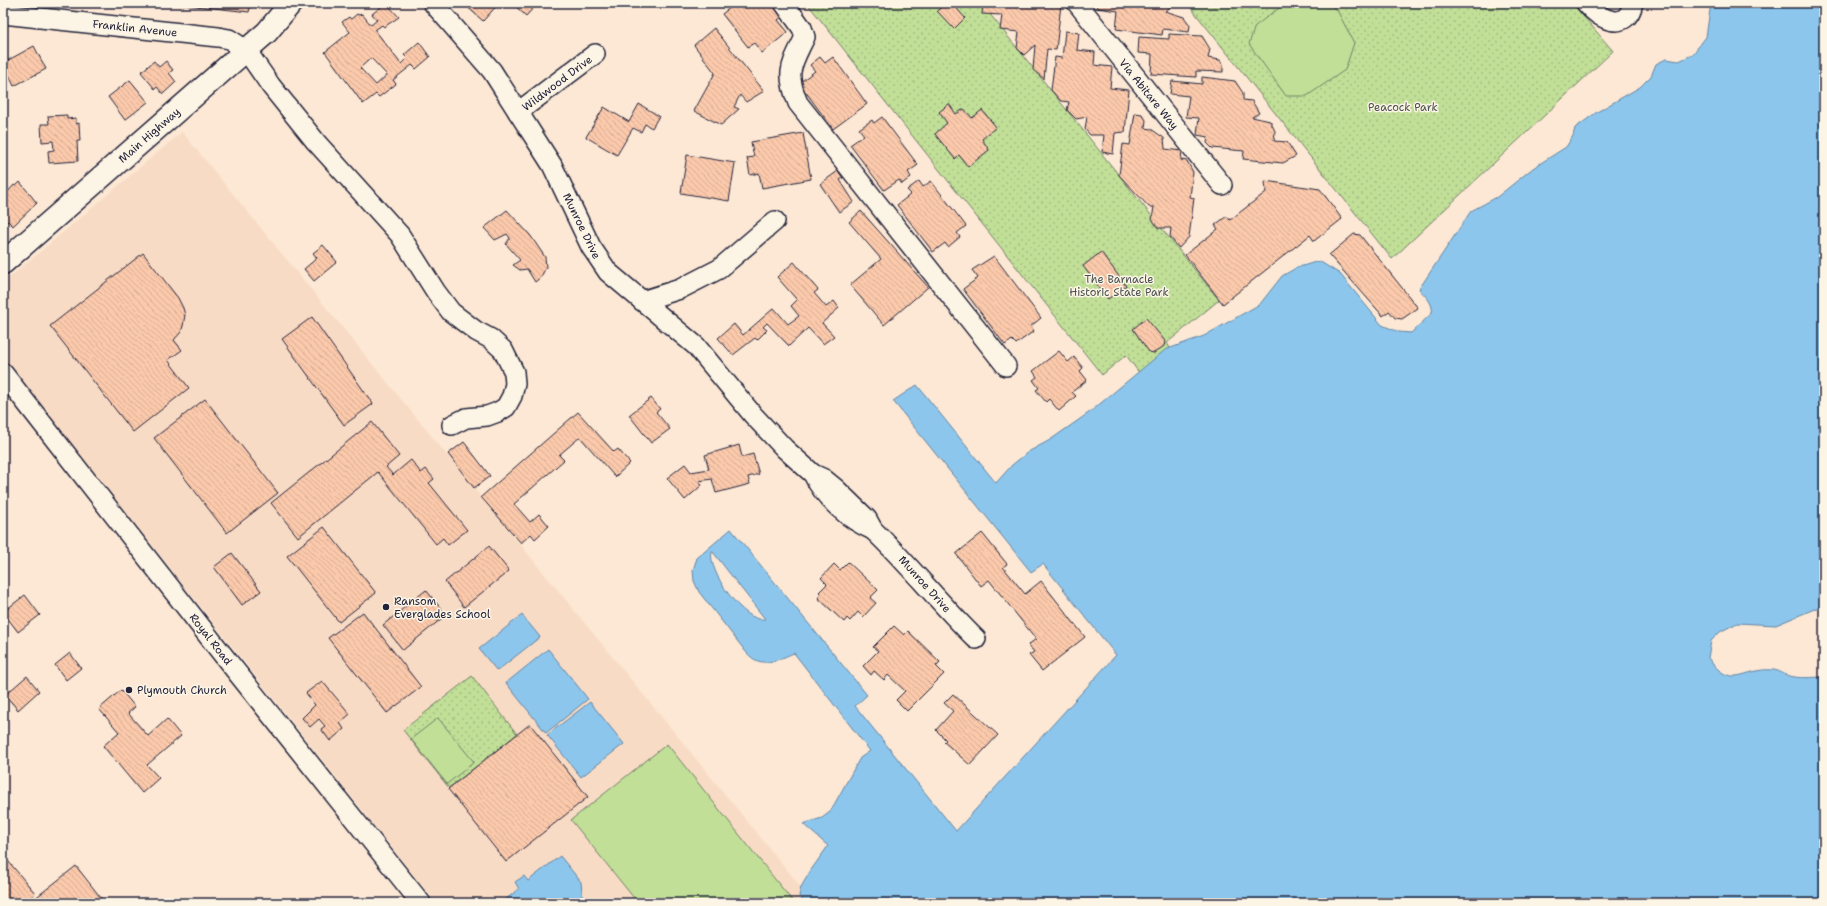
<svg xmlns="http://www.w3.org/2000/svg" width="1827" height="906" viewBox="0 0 1827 906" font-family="'Shantell Sans',sans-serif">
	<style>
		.built { fill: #f8dbc5 }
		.grass { fill: url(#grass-dots); stroke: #728069 }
		.pitch { fill: #c1df97; stroke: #728069 }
		.water { fill: #8dc6ec; stroke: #6284a5; fill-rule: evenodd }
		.building { fill: url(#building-back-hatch); stroke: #22223b; fill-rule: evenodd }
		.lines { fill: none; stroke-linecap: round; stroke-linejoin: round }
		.street-casing { stroke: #22223b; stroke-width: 22 }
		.secondary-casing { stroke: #22223b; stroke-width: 25 }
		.street { stroke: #fcf5e5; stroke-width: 19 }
		.secondary { stroke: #fcf5e5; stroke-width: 22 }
		.poi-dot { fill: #22223b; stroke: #fcf5e5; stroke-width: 1.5 }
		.labels { text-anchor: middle; stroke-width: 3; stroke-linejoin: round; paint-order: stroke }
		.street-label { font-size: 11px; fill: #22223b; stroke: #fcf5e5 }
		.park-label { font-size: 11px; fill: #4a5152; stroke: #fcf5e5 }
		.poi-label { font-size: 11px; fill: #22223b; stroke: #fcf5e5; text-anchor: start }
	</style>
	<defs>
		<pattern id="grass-dots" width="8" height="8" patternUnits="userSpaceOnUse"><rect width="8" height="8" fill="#c1df97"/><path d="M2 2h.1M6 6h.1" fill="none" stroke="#a6bf83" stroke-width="1.8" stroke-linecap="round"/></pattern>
		<pattern id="building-back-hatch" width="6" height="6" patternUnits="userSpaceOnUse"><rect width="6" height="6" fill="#fbc9ab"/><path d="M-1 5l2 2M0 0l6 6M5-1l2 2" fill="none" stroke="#d7ac94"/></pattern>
	</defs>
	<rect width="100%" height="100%" fill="#fce8d4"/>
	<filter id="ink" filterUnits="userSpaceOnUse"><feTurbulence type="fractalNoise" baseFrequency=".025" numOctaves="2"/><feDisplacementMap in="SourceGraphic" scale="8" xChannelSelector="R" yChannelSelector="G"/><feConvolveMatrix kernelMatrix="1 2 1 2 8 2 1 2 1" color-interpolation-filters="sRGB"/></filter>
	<g filter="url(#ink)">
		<path class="built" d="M182,132l619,755 -2,9 6,7h-222l-2,-21h-66l4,7 -18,14h-65l-433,-545v-75z"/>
		<g class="grass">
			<path d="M807,3h174l238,297 -52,43 3,5 -30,26 -14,-19 -24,20z"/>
			<path d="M1187,3h385l41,48 -221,208z"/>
			<path d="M472,676l45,58 -68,54 -46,-58z"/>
		</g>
		<g class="pitch">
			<path d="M1286,3h42l9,7 17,33 -9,27 -38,26h-21l-37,-52 6,-18z"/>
			<path d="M438,718l36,44 -27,22 -36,-45z"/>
			<path d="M667,744l127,159h-156l-67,-83z"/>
		</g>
		<g class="water">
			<path d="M1711,3h113v602l-48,20 -39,-2 -17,9 -9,9 -3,17c25,34 35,9 65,12 6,0 11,5 17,6 10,3 24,1 34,1v226h-1019l-6,-7 2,-9 10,-17 17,-24 -25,-22 19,-6 8,-6 30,-54 10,-7 -76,-98c-18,7 -33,17 -48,-1l-47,-60 -5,-11 -1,-11 4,-12 34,-29 136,166 -12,11 101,125 160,-176 -73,-91 -12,8 -138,-171 24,-16 79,98 16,-18 16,-13 22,-12 40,-28 75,-62 39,-14 56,-32 22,-28 14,-8 23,-7 21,13 42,51 17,7 12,1 21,-20c2,-10 -7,-17 -13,-24l52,-78 26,-14 36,-29 33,-21 7,-11 2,-8 22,-16 43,-25 11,-11 5,-12 10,-5 13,2 13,-6 14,-18zM712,552h1l52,67c-21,5 -58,-49 -53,-67z"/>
			<path d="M522,615l18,22 -43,34 -18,-22z"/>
			<path d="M548,649l40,50 -42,34 -40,-50z"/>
			<path d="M590,702l34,42 -43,33 -34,-42z"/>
			<path d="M560,856l21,26 2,21h-82l18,-14 -4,-7 9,-6 4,5z"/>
		</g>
		<g class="building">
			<path d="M169,3h82l-2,9z"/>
			<path d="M386,3l13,14 -15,10 -2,-2 -7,5 26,34 6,-6 -3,-3 15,-13 11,15 -14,12 -4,-4 -19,15 3,4 -17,13 -3,-3 -13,10 -38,-52 25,-20 -8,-10 7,-5 2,2 6,-5 2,1 3,-1 9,11 6,-5 -5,-6zM371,58l16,17 -11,10 -16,-17z"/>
			<path d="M463,3h36l-16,18z"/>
			<path d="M512,3h26l-12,13z"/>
			<path d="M736,3h37l10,13 -5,4 10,12 -26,21 -8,-10 -6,4 -26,-33z"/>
			<path d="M946,3h6l13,15 -11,11 -17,-18z"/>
			<path d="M983,3l78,1 -5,46 -9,-1 -3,30 -11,-9 2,-25 -11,10 -7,-7 2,-16 -19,-2 2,-15 -20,-1z"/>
			<path d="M1097,3h74l2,2 -8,6 19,6 6,8 -1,7 -26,-3 -1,6 -46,-6 2,-18 -21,-3z"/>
			<path d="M714,28l50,63 -18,11 -6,-7 -6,12 5,2 -18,16 -27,-14 21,-38 -21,-28z"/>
			<path d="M1065,31l14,2 -2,17 18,2 -1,13 18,2 -2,21 19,2 -4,42 -10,1 -2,21 -11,-2 2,-17h-14l-5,-6 2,-12 -11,2 -9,-9 2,-8 -8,-1 -10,-11 4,-33 7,1z"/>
			<path d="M1169,34l33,2 8,13 -2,9 12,2 3,4v8l-27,-1v6l-45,-3 1,-20 -14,-1 1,-16 30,2z"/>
			<path d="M34,46l12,23 -32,17 -11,-23z"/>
			<path d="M820,57l5,6 8,-6 34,47 -34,25 -34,-46 16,-12 -5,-6z"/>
			<path d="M154,61l5,6 7,-6 7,9 -4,3 7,9 -13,12 -6,-7 -2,2 -14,-17z"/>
			<path d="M1202,77l33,4 8,12v7l9,1 7,12 -7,4 18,4 5,10 -1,10 13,1 9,14 -13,7 -40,-4 1,-8 -32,-3 -5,-5 1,-6 -11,-2 2,-17 -13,-1 3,-21 -19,-2 2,-13 30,3z"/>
			<path d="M130,80l18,22 -23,18 -17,-23z"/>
			<path d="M639,104l20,12 -7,12 -7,-4 -4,8 -8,-4 -16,27 -31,-18 18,-30 25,15z"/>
			<path d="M949,104l7,10 8,-5 8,9 10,-8 14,17 -14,12 7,11 -21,17 -9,-12 -4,4 -20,-25 12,-11 -8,-11z"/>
			<path d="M1135,113l7,1 4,6 -1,8 6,1 13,9 1,11 17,2 -1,9 6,1 6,11 -3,25 4,1 -5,39 -10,11 -9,-11 1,-9h-13l-6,-9 2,-12h-5l-30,-32 4,-31 7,1z"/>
			<path d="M67,115v4l9,-1v6l3,-1 1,18h-3l1,20 -29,2 -1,-12 6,-1 -1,-9 -11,1 -1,-18h8l-1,-8z"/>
			<path d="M882,117l36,48 -10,7 3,5 -9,7 -3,-4 -15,10 -34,-45 14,-10 -5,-6 13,-9 2,3z"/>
			<path d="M803,133l8,46 -49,9 -3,-15 -9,2 -3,-17 7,-1 -3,-15z"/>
			<path d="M687,155l48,8 -6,38 -48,-8z"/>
			<path d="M838,171l5,7 -3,2 14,22 -15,10 -19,-28z"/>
			<path d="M919,181l4,6 8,-6 35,45 -9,7 3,4 -12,10 -3,-4 -12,9 -36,-47 14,-11 -4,-4z"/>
			<path d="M1265,181l55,8 22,30 -28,22 -4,-6 -87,69 -38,-49 33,-26 -3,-4 12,-9 3,4 36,-28z"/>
			<path d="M20,182l17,21 -24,23 -5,-5 -5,4v-28l11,-12 2,1z"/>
			<path d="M507,210l23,25 15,22 1,10 -5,10 -6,5 -8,-13 -7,1 -7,-5 7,-5 -14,-16 4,-6 -3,-4 -12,6 -11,-12z"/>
			<path d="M861,211l67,76 -44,38 -34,-40 31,-26 -32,-37z"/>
			<path d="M1354,234l6,1 58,73 -16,11 -7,-1 -6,-7 -6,5 -54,-61z"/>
			<path d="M323,245l14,17 -23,19 -10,-12 13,-11 -4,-5z"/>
			<path d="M1101,252l25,34 -18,13 -25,-33z"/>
			<path d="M143,253l35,45 5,10 2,7 -2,11 -2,6 -7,8 8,10 -14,10 21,28 -56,44 -83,-106z"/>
			<path d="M994,256l47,62 -10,8 3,5 -18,13 -4,-4 -7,5 -42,-56 15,-11 -6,-8z"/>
			<path d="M794,262l24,28 -4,3 12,14 8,-6 5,7 -17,15 12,13 -11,8 -15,-16 -19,18 -22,-23 -4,4 4,3 -10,10 -2,-2 -22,17 -15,-17 16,-14 9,11 31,-27 14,16 11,-8 -8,-10 6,-6 -20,-23z"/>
			<path d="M312,317l61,87 -29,21 -62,-86z"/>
			<path d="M1146,318l19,23 -1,5 -10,7 -5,-1 -16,-23z"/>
			<path d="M1059,351l9,11 6,-5 9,11 -3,3 7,9 -15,12 4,4 -17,15 -10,-12 -3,3 -10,-12 3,-2 -6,-8 4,-3 -4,-6z"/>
			<path d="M651,398l9,11 -4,3 14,17 -19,14 -22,-28z"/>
			<path d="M205,399l73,94 -51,40 -73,-95z"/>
			<path d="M578,412l36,40 4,-3 12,14 -15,14 -35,-40 -21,18 5,5 -50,44 16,18 9,-8 10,12 -14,13 -4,-5 -10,9 -40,-46z"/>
			<path d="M372,422l27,34 -13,11 7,8 18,-15 10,13 5,-4 8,10 -5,4 38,47 -19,15 -5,-7 -7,6 -58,-72 -80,65 -27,-34z"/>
			<path d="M464,442l26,34 -16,12 -26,-34z"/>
			<path d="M739,445l3,12 11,-3 6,20 -11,3 2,7 -34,9 -4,-14 -13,2 3,4 -17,15 -18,-22 18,-14 6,8 18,-3 -4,-14z"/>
			<path d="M324,527l52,66 -37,29 -52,-66z"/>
			<path d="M982,533l25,31 -4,3 22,27 16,-13 44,56 -43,34 -13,-16 5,-3 -6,-7 8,-6 -47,-59 -8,6 -25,-32z"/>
			<path d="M489,546l20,25 -45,36 -19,-25z"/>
			<path d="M232,553l29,38 -19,14 -28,-38z"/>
			<path d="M848,562l30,28 -8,8 6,5 -13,14 -5,-5 -8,9 -3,-3 -3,4 -26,-24 3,-4 -2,-2 8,-8 -6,-6 13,-14 6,6z"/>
			<path d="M426,590l20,25 -43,35 -20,-25z"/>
			<path d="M25,595l15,20 -22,17 -15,-20z"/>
			<path d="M363,612l58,75 -34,26 -59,-75z"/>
			<path d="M894,626l10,9 4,-4 32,31 -4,4 8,8 -37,37 -11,-11 9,-9 -17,-16 -4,5 -10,-9 -3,4 -8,-9 15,-15 -5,-4z"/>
			<path d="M70,653l11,15 -15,12 -11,-15z"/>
			<path d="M27,676l12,15 -21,19 -13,-15z"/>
			<path d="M322,681l28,33 -10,9 4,6 -14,12 -9,-12 4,-3 -6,-7 -9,8 -8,-9 13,-13 -9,-12z"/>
			<path d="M121,690l14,17 -7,6 20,23 19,-17 14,17 -34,29 12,13 -17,15 -39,-47 16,-14 -20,-23z"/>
			<path d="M953,694l45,41 -28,30 -26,-23 2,-2 -10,-10 17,-19 -9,-8z"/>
			<path d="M530,724l58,73 -82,65 -58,-73z"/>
			<path d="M3,855l32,38 -8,10h-24z"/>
			<path d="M76,866l29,37h-76z"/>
		</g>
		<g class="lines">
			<g class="street-casing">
				<g id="street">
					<path d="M433,3l59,68 60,94 39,82 17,25 88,74 57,69 32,34 28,25 11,5 11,9 32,31 6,11c-24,-10 -49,-32 -60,-56"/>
					<path d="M784,3l18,25 3,9c-14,29 -20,35 -7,66l208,263"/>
					<path d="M1077,3l145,182"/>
					<path d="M1586,3c13,17 41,30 47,0"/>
					<path d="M3,14l215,23 11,2 17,11 25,36 45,56 84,93 36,57 15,20 25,19 15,8 12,11 11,22 1,12 -3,12 -6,11 -8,5 -11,4 -21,2 -14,7"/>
					<path d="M518,112l77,-58"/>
					<path d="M642,301l38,-12 39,-20 56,-48"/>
					<path d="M3,373l220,282 198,248"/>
					<path d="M873,530c36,34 67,74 103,109"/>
				</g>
			</g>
			<g class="secondary-casing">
				<path id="secondary" d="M3,263l264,-231 24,-29"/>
			</g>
			<use href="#street" class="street"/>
			<use href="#secondary" class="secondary"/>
		</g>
	</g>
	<g class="poi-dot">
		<circle cx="386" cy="607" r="4"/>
		<circle cx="129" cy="690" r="4"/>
	</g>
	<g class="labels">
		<g class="street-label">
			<text transform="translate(135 28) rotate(6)" y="4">Franklin Avenue</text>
			<text transform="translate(557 83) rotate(-37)" y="4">Wildwood Drive</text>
			<text transform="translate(1149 94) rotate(51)" y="4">Via Abitare Way</text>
			<text transform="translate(149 135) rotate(-41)" y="4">Main Highway</text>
			<text transform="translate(582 226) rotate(64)" y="4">Munroe Drive</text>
			<text transform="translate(925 584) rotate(48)" y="4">Munroe Drive</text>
			<text transform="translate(211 639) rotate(52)" y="4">Royal Road</text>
		</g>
		<g class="park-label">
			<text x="1403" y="111">Peacock Park</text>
			<text x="1119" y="283">The Barnacle<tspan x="1119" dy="13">Historic State Park</tspan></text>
		</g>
		<g class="poi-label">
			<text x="394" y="605">Ransom<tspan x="394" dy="13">Everglades School</tspan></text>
			<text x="137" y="694">Plymouth Church</text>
		</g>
	</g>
	<rect width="1827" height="906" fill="none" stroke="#fcf5e5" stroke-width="16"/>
	<rect x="8" y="8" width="1811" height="890" fill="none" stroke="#22223b" stroke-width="1.5" filter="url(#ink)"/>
</svg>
